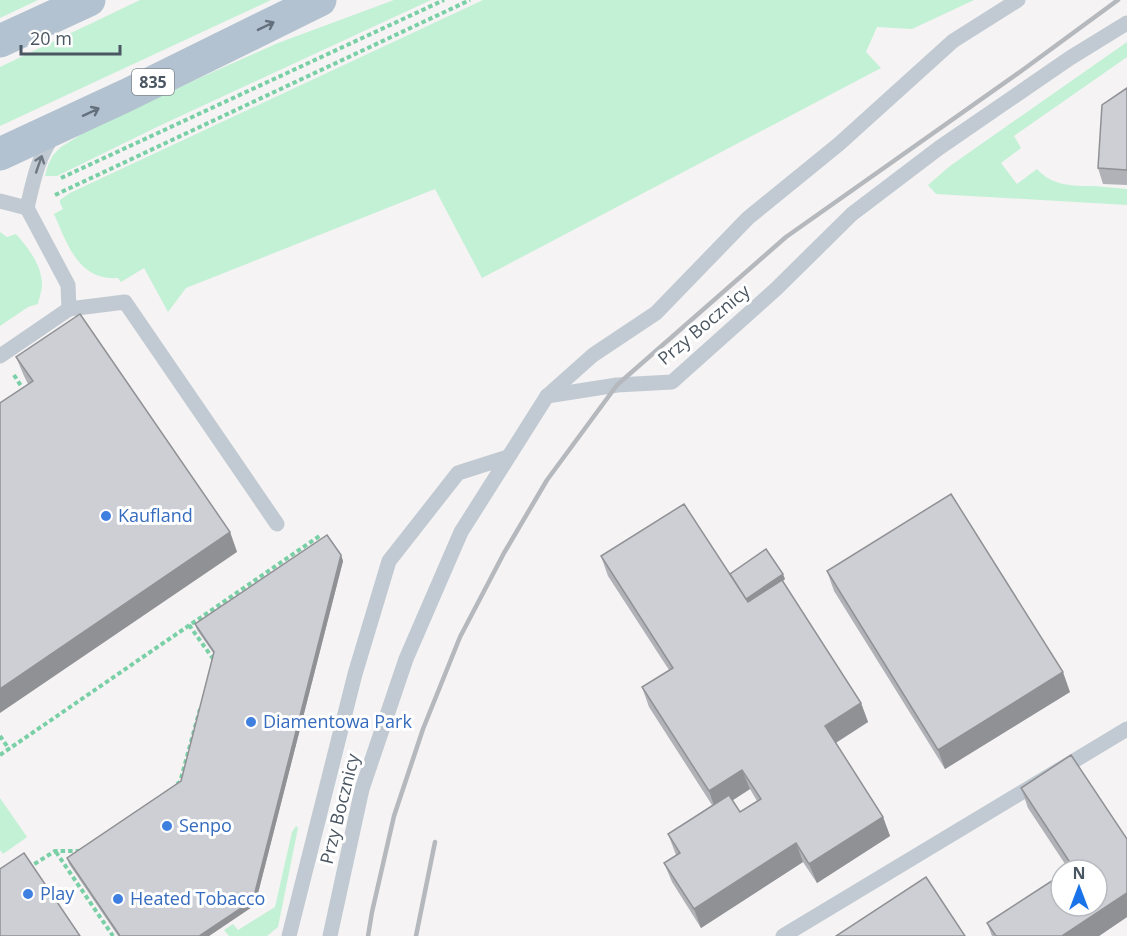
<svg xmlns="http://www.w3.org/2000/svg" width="1127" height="936" viewBox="0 0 1127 936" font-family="'Open Sans',sans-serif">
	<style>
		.green { fill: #c3f1d5 }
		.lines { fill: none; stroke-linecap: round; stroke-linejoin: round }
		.path { stroke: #7ad0a6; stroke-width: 4; stroke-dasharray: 4.5 3; stroke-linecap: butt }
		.service { stroke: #c1cad2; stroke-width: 15 }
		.primary { stroke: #b3c2d1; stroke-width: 33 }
		.rail { stroke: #b5b8bd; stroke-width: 4.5 }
		.wall { fill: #b0b2b7; fill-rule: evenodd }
		.shaded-wall { fill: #909195 }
		.building { fill: #cdcfd5; stroke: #909195; stroke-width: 1.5 }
		.oneway { stroke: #64717d }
		.oneway2 { stroke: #6e7983 }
		.shop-dot { fill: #3f7fe0; stroke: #fff; stroke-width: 2 }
		.labels { text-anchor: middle; stroke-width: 6; stroke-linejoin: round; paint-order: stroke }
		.shield { fill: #fff; stroke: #808990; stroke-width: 1.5 }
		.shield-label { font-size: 16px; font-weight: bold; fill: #4a5661 }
		.street-label { font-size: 18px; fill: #4a5661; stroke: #fff }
		.shop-label { font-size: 18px; fill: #366cbe; stroke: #fff; text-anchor: start }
	</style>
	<rect width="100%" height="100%" fill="#f5f3f3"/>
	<g class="green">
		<path d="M0,0h38l-38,18z"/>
		<path d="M140,0h131l-271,126v-59z"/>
		<path d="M394,0h37l-272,126 -102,50h-12l3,-11 5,-10 8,-8 24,-15 110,-52 83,-37z"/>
		<path d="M483,0h491l-62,29 -35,-2 -11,25 15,16 -399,210 -47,-89 -249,99 -18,24 -24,-44 -23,14 -3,-4c-40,3 -51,-35 -64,-64l9,-5 -3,-6v-3l10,-7z"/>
		<path d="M1127,42v15l-113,79 7,12 -20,15 16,21 20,-15c15,17 35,17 57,17 11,1 22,2 33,3v16l-191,-11 -8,-9 22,-19z"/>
		<path d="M0,232l7,5 9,-3c12,14 26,31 26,51 0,6 -3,13 -4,19l-10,3 -28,19z"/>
		<path d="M0,798l27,39 -24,17 -3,-4z"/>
		<path d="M296,826l2,2 -20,99 -11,9h-38l-5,-6 9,-6 5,6 37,-23 17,-75z"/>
	</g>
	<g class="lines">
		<g class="path">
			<path d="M61,178l383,-178"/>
			<path d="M55,195l415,-195"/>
			<path d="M14,375l11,17"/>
			<path d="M189,625l25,35v2"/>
			<path d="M0,736l9,13"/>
			<path d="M0,755l321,-220"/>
			<path d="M177,784l3,-2 20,-73"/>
			<path d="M56,852l57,84"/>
			<path d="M28,868l27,-17h24l2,-2"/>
		</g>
		<g class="service">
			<path d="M0,201l27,7"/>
			<path d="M69,309l56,-7 152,222"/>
			<path d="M0,356l69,-47 -1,-24 -41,-77c6,-26 11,-52 27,-73"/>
			<path d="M547,396l70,-11 55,-3 104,-93 76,-75 87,-66 131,-90 57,-35"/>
			<path d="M289,936l66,-262 34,-113 69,-88 50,-16"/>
			<path d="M330,936l32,-147 44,-130 55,-127 86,-136 46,-41 63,-42 92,-95 91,-74 114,-103 65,-41"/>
			<path d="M783,936l344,-207"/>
		</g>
		<g class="primary">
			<path d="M0,41l89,-41"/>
			<path d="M0,154l127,-59 193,-95"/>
		</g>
		<g class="rail">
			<path d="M368,936l4,-24 22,-96 29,-87 37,-92 44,-84 43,-73 70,-95 169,-148 238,-168 94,-69"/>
			<path d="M416,936l19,-94"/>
		</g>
	</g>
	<g class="wall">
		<path d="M1127,88v97l-24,-1 -5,-16z"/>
		<path d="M16,357l214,175 7,20 -209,-168 -4,-8z"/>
		<path d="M341,555l2,6 -88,344 -46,31h-91l-49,-72 -2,-6 114,-77 33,-127 -17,-24 -2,-6z"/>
		<path d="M601,556l129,18 55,5 -2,2 78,122 7,19 -32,21 47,74 7,19 -73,47 -14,-21 -102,66 -29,-46 -8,-19 12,-8 -8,-21 44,-29 -63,-98 -7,-20 27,-17 -61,-94zM750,789l7,12 -17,11 -7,-12z"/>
		<path d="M827,571l243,121 -125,77 -111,-178z"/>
		<path d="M1021,788l106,51v78l-28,19h-107l-5,-13 82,-53 -41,-62z"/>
	</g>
	<g class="shaded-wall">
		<path d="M230,532l7,20 -237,161v-24z"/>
		<path d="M341,555l2,6 -88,344 -46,31h-10z"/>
		<path d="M783,574l2,5 -38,26 -2,-5z"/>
		<path d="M1063,672l7,20 -125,77 -7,-19z"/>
		<path d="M861,703l7,19 -36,23 -7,-19z"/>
		<path d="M742,770l8,19 -34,22 -7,-20z"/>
		<path d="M883,817l7,19 -73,47 -8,-19z"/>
		<path d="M796,843l7,19 -102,66 -7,-19z"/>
		<path d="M1127,893v24l-28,19h-37z"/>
	</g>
	<g class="building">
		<path d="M1127,88v82l-29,-2 4,-63z"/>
		<path d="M80,314l150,218 -230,157v-286l33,-22 -17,-24z"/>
		<path d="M951,494l112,178 -125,78 -111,-179z"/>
		<path d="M684,504l64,98 34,-22 79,123 -36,23 58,91 -74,47 -13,-21 -102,66 -30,-46 16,-10 -12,-19 61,-39 11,17 21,-13 -19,-29 -33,21 -67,-104 31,-19 -72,-112z"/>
		<path d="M327,535l14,20 -88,345 -54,36h-79l-53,-78 114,-77 33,-129 -19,-28z"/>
		<path d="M766,549l17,25 -37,25 -16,-25z"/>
		<path d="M1071,755l56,84v54l-65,43h-66l-9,-13 74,-48v31h36v-36h-29l5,-3 -52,-79z"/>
		<path d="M24,853l56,83h-80v-67z"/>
		<path d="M926,877l39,59h-129z"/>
	</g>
	<defs><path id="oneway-shaft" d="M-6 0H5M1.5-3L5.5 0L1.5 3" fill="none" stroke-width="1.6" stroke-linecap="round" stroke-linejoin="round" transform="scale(1.5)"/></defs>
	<g class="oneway">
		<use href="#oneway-shaft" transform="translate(266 26) rotate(-26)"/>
		<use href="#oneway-shaft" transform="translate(91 112) rotate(-25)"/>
	</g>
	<use class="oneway2" href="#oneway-shaft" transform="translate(39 164) rotate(-71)"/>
	<g class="shop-dot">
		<circle cx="106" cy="516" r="6"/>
		<circle cx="251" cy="722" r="6"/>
		<circle cx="167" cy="826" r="6"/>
		<circle cx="28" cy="894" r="6"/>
		<circle cx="118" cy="899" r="6"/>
	</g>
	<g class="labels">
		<rect class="shield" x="132" y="69" width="42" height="26" rx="4.5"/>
		<g class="shield-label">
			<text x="153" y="88">835</text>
		</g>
		<g class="street-label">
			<text transform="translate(704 325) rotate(-40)" y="6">Przy Bocznicy</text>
			<text transform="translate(340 809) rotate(-76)" y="6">Przy Bocznicy</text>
		</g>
		<g class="shop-label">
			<text x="118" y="522">Kaufland</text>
			<text x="263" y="728">Diamentowa Park</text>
			<text x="179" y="832">Senpo</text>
			<text x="40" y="900">Play</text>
			<text x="130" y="905">Heated Tobacco</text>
		</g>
	</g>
	<g transform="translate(1079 888)"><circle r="28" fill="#ffffff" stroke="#b7bbc0" stroke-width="1.5"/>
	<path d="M0-4.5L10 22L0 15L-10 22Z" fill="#1a73e8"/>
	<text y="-9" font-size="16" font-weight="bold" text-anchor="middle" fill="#4a5661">N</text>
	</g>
	<path d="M21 45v9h99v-9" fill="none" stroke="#4a5661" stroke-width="3"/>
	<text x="30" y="45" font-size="18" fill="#4a5661" stroke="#ffffff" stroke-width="4.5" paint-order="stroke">20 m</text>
</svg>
